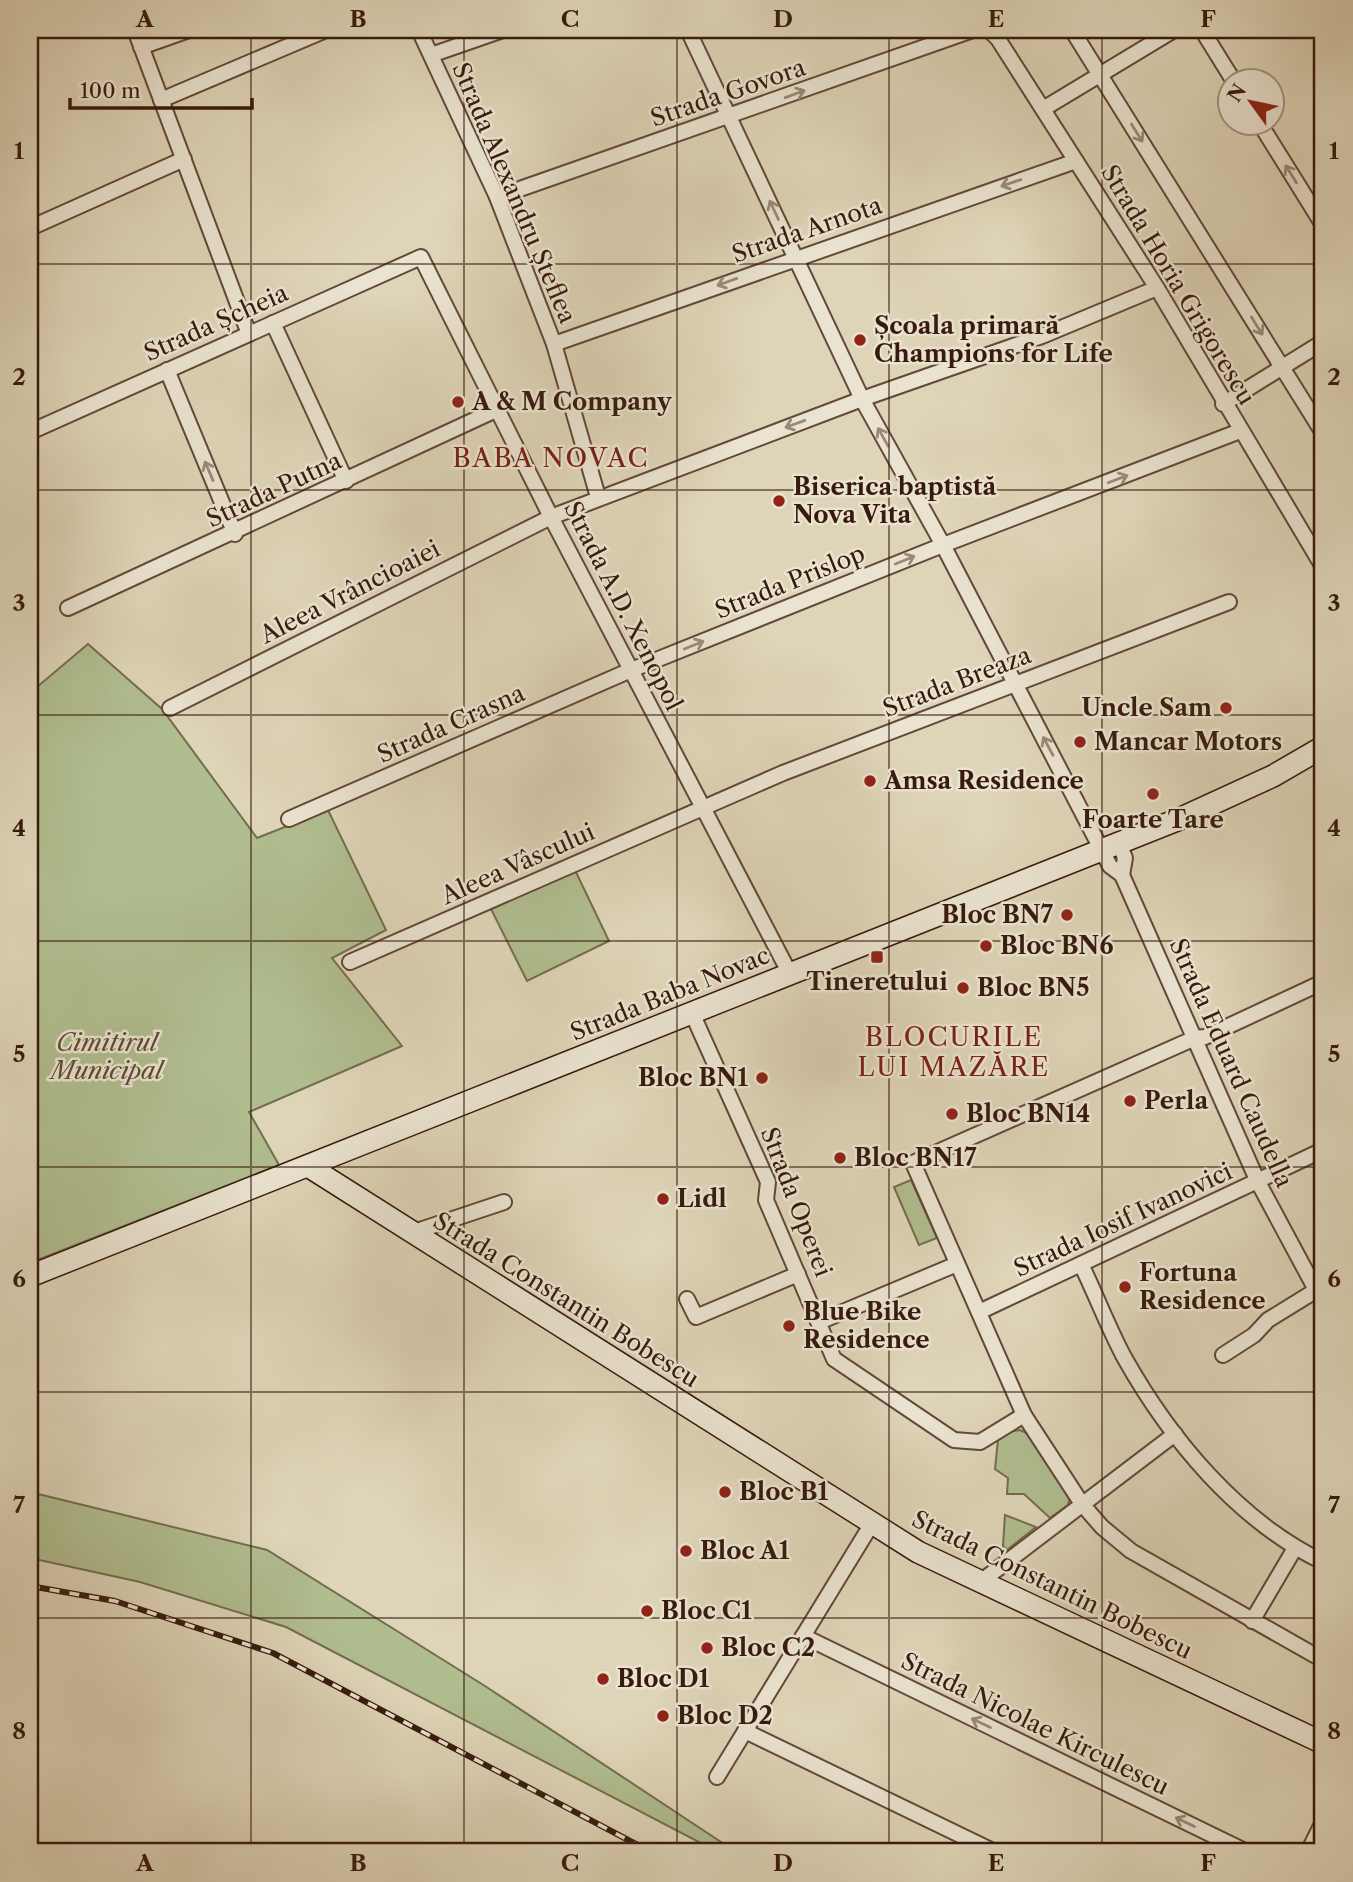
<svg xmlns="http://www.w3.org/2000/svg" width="1353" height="1882" viewBox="0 0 1353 1882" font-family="'Libre Caslon Text',serif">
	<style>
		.green { fill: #b0bd8f; stroke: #746c4e; stroke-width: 2 }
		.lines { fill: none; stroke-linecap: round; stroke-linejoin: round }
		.street-casing { stroke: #624838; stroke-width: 18 }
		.secondary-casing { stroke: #381a0d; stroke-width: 24 }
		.street { stroke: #eae3d0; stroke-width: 14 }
		.secondary { stroke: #eae3d0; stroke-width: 21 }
		.rail-casing { stroke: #381a0d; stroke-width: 6 }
		.rail { stroke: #eae3d0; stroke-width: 3.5; stroke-dasharray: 10; stroke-linecap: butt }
		.oneway { stroke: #9a8978 }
		.grid { fill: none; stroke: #381a0d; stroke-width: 2; stroke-opacity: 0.55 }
		.poi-dot { fill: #8f2418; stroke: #eae3d0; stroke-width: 2.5 }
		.labels { text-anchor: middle; stroke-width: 5; stroke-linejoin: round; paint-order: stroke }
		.street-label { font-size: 24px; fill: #381a0d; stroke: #eae3d0 }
		.poi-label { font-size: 24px; font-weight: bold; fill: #381a0d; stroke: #eae3d0; text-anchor: start }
		.park-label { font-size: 24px; font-style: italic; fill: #5c4b34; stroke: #eae3d0 }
		.neighbourhood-label { font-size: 26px; letter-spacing: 2px; fill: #7a1f14; stroke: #eae3d0 }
		.neatline { fill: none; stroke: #381a0d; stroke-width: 2.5 }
		.grid-label { font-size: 23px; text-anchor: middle; font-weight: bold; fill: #381a0d }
	</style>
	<rect width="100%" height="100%" fill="#ded4b7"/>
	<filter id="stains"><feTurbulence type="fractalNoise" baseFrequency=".00286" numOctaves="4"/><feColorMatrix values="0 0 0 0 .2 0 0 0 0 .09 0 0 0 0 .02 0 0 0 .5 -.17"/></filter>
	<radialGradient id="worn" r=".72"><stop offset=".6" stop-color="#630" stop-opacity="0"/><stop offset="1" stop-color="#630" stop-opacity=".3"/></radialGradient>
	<g class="green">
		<path d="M88,644l74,65 95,129 71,-28 58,120 -54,28 70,88 -153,66 30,53 -249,98v-583l7,7z"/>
		<path d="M574,868l35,73 -82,40 -36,-72z"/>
		<path d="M911,1180l26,58 -18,7 -25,-58z"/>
		<path d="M1020,1430l11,5 39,63 -2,7 -18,13 -26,-24h-17l1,-16 -13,-9 3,-29 10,-8z"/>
		<path d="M30,1492l237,58 218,136 239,158 -6,8 -432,-225 -146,-45 -110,-24z"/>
		<path d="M1005,1515l31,12 -29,23 -4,-4z"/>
	</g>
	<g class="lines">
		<g class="street-casing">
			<g id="street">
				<path d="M135,30l114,304"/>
				<path d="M419,30l78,167 57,147 44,153"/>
				<path d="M688,30l174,369 81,146 167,321 12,9 136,307 65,121"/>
				<path d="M989,30l9,9 159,249 166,279"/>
				<path d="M1072,30l251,403"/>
				<path d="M1202,30l31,50"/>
				<path d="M141,47l48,-17"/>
				<path d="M431,55l72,-25"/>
				<path d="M161,100l165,-70"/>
				<path d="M1043,109l131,-79"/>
				<path d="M1259,122l64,103"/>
				<path d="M497,197l476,-167"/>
				<path d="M30,228l154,-69"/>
				<path d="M273,323l73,158"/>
				<path d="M554,344l522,-183"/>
				<path d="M167,370l68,164"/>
				<path d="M1223,404l100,-62"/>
				<path d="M30,432l391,-175 130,260 239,457"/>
				<path d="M68,608l430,-199"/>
				<path d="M170,708l381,-191 311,-118 180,-63 115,-48"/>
				<path d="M289,819l342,-149 312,-125 297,-114"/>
				<path d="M1119,843l6,15 -3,17"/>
				<path d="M350,962l433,-189 446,-171"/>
				<path d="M1323,982l-118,55 -10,1 -282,125 111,252 58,89 20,23 29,24 192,109"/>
				<path d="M692,1013l76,169 -2,18 68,159 120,81 26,2 44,-27"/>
				<path d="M411,1233l93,-31"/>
				<path d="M1081,1264c15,31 27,63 43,93 46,82 114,164 199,205"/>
				<path d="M687,1299l9,18 102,-43"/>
				<path d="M979,1312l344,-162"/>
				<path d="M819,1322l138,-58"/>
				<path d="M1223,1355l31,-20 14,-15 47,-29"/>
				<path d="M979,1583l196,-149"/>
				<path d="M1252,1621l43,-73"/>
				<path d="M803,1636l444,216"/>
				<path d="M745,1731l250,121"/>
				<path d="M717,1777l154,-252"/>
				<path d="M1308,1852l15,-30"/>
			</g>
		</g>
		<g class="secondary-casing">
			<g id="secondary">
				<path d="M308,1166l610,386 405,191"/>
				<path d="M30,1276l1147,-456 96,-44 50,-29"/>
			</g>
		</g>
		<use href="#street" class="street"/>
		<use href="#secondary" class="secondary"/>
		<g class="rail-casing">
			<path id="rail" d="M30,1586l85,15 158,52 378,199"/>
		</g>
		<use href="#rail" class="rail"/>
	</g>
	<defs><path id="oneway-shaft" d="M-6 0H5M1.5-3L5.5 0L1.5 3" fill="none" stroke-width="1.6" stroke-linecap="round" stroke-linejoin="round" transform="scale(1.75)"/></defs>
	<g class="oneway">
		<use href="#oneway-shaft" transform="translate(795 94) rotate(-20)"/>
		<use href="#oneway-shaft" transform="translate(1137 133) rotate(58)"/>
		<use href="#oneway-shaft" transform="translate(1291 174) rotate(-122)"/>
		<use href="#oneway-shaft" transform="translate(1011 183) rotate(161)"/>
		<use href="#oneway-shaft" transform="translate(774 210) rotate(-115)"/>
		<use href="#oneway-shaft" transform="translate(727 282) rotate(160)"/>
		<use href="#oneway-shaft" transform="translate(1257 326) rotate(58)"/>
		<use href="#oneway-shaft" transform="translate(795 424) rotate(160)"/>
		<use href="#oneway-shaft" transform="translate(883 437) rotate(-119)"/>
		<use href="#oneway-shaft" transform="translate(209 471) rotate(-113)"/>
		<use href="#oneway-shaft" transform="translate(1118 479) rotate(-21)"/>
		<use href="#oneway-shaft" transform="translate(905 560) rotate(-22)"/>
		<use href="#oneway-shaft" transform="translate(694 645) rotate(-22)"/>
		<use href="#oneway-shaft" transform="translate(1048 746) rotate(-118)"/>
		<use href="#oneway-shaft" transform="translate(981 1723) rotate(-154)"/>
		<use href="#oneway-shaft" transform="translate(1185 1822) rotate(-154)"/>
	</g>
	<path class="grid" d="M251,30v1822M464,30v1822M677,30v1822M889,30v1822M1102,30v1822M30,264h1293M30,490h1293M30,715h1293M30,941h1293M30,1167h1293M30,1392h1293M30,1618h1293"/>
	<g class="poi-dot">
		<circle cx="860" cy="340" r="7"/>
		<circle cx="458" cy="402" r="7"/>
		<circle cx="779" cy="501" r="7"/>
		<circle cx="1226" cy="708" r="7"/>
		<circle cx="1080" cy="742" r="7"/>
		<circle cx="870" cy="781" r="7"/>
		<circle cx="1153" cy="794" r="7"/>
		<circle cx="1067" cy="915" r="7"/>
		<circle cx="986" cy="946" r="7"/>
		<rect x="870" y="950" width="14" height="14" rx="3.5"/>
		<circle cx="963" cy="988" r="7"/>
		<circle cx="762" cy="1078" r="7"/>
		<circle cx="1130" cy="1101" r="7"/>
		<circle cx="952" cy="1114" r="7"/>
		<circle cx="840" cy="1158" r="7"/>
		<circle cx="663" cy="1199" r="7"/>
		<circle cx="1125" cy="1287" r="7"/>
		<circle cx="789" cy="1326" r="7"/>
		<circle cx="725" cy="1492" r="7"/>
		<circle cx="686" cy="1551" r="7"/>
		<circle cx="647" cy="1611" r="7"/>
		<circle cx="707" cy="1648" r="7"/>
		<circle cx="603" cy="1679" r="7"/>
		<circle cx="663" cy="1716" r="7"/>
	</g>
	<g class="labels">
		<g class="street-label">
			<text transform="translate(728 93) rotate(-19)" y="8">Strada Govora</text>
			<text transform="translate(514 193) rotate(67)" y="8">Strada Alexandru Șteflea</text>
			<text transform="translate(807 230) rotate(-19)" y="8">Strada Arnota</text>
			<text transform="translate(1178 285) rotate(59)" y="8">Strada Horia Grigorescu</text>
			<text transform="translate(216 323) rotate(-24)" y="8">Strada Șcheia</text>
			<text transform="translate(274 490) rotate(-25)" y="8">Strada Putna</text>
			<text transform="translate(790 582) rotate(-22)" y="8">Strada Prislop</text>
			<text transform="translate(350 592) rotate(-27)" y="8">Aleea Vrâncioaiei</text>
			<text transform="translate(623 606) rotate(63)" y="8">Strada A.D. Xenopol</text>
			<text transform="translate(957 682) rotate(-21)" y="8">Strada Breaza</text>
			<text transform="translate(451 724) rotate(-24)" y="8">Strada Crasna</text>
			<text transform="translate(518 864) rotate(-24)" y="8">Aleea Vâscului</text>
			<text transform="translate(670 994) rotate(-22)" y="8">Strada Baba Novac</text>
			<text transform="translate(1231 1063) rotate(66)" y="8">Strada Eduard Caudella</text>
			<text transform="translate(796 1202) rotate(69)" y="8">Strada Operei</text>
			<text transform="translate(1123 1220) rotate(-25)" y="8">Strada Iosif Ivanovici</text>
			<text transform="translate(566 1300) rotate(32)" y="8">Strada Constantin Bobescu</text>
			<text transform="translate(1052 1585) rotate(26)" y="8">Strada Constantin Bobescu</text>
			<text transform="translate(1035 1724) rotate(26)" y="8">Strada Nicolae Kirculescu</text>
		</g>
		<g class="poi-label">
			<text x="874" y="334">Școala primară<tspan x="874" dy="28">Champions for Life</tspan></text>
			<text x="472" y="410">A &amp; M Company</text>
			<text x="793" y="495">Biserica baptistă<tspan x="793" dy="28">Nova Vita</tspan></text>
			<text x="1212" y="716" text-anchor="end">Uncle Sam</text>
			<text x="1094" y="750">Mancar Motors</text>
			<text x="884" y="789">Amsa Residence</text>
			<text x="1153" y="828" text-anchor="middle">Foarte Tare</text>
			<text x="1053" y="923" text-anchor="end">Bloc BN7</text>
			<text x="1000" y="954">Bloc BN6</text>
			<text x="877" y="990" text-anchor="middle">Tineretului</text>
			<text x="977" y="996">Bloc BN5</text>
			<text x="748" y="1086" text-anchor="end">Bloc BN1</text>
			<text x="1144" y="1109">Perla</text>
			<text x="966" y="1122">Bloc BN14</text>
			<text x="854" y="1166">Bloc BN17</text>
			<text x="677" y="1207">Lidl</text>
			<text x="1139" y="1281">Fortuna<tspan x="1139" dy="28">Residence</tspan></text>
			<text x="803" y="1320">Blue Bike<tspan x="803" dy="28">Residence</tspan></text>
			<text x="739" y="1500">Bloc B1</text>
			<text x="700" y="1559">Bloc A1</text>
			<text x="661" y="1619">Bloc C1</text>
			<text x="721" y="1656">Bloc C2</text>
			<text x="617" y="1687">Bloc D1</text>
			<text x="677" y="1724">Bloc D2</text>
		</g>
		<g class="park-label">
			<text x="107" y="1051">Cimitirul<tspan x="107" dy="28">Municipal</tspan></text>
		</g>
		<g class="neighbourhood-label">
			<text x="551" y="467">BABA NOVAC</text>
			<text x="954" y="1046">BLOCURILE<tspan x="954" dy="30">LUI MAZĂRE</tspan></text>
		</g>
	</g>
	<rect width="1353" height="1882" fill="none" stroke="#ded4b7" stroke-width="77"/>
	<g transform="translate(1251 102) rotate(303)"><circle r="33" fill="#eae3d0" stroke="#a39382" stroke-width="2"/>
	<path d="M0-5L12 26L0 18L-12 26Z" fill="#8f2418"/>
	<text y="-10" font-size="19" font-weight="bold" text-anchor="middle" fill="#381a0d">N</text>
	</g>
	<path d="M70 98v10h182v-10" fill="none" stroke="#381a0d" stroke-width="3.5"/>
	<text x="80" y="98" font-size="21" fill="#381a0d" stroke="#eae3d0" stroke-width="5" paint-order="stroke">100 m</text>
	<rect x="38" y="38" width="1276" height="1805" class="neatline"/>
	<g class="grid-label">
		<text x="145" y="27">A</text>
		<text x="358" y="27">B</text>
		<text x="570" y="27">C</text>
		<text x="783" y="27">D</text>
		<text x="996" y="27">E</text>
		<text x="1208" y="27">F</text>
		<text x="19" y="159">1</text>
		<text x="1334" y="159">1</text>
		<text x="19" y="385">2</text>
		<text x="1334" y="385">2</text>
		<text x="19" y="611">3</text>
		<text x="1334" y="611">3</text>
		<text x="19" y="836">4</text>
		<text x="1334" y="836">4</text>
		<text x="19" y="1062">5</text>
		<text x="1334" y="1062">5</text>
		<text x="19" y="1287">6</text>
		<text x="1334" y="1287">6</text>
		<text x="19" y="1513">7</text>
		<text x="1334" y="1513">7</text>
		<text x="19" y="1739">8</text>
		<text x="1334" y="1739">8</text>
		<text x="145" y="1871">A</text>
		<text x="358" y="1871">B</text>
		<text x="570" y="1871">C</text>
		<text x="783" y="1871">D</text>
		<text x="996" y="1871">E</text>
		<text x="1208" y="1871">F</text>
	</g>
	<rect width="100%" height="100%" filter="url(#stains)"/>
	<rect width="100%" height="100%" fill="url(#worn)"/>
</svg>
